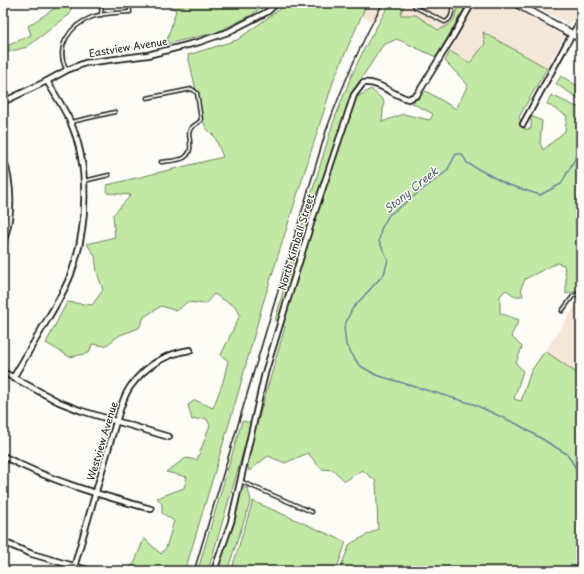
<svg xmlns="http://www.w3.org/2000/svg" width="584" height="574" viewBox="0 0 584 574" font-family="'Playpen Sans',sans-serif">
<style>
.built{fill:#f5e7d8}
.green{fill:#c2e9a4;stroke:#6f8260}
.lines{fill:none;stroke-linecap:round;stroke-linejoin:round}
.stream{stroke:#68829e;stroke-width:1.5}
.lane-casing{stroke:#1c1c1c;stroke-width:5}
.street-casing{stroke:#1c1c1c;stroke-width:8}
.secondary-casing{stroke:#1c1c1c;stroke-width:9}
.lane{stroke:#fdfcf7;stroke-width:2}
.street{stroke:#fdfcf7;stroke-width:4.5}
.secondary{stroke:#fdfcf7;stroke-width:6}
.rail{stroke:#1c1c1c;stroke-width:1.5}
.labels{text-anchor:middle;stroke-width:3;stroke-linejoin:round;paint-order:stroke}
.street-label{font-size:10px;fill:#1c1c1c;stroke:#fdfcf7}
.water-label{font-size:11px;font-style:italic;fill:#485868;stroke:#fdfcf7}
</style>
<rect width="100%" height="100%" fill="#fdfcf7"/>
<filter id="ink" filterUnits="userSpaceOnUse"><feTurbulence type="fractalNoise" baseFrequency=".025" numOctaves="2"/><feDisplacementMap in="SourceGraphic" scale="8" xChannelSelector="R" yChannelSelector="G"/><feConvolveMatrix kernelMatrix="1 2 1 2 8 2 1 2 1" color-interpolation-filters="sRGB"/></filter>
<g filter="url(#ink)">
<g class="built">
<polygon points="367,3 387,3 375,23 362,16"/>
<polygon points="405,3 458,3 457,14 448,27 438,30 416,15 399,15"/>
<polygon points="477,3 503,3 563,35 564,37 547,68 483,33 485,44 470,63 450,51"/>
<polygon points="537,3 581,3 581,10 575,20 568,24 535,6"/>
<polygon points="581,298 581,376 545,351"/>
</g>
<g class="green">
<polygon points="61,3 72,3 70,14 27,47 8,52 9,45 31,35 28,26 61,4"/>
<polygon points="165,3 268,3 250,16 215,33 166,44 176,10"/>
<polygon points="288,3 367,3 334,79 263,303 237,397 185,571 127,571 135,562 144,538 161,554 166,548 174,521 162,513 162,504 157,498 184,488 187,477 166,472 186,458 197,460 210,425 206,418 192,420 188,405 195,400 213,408 223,382 228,361 221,355 240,315 236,307 214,294 205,304 187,302 177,311 161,306 144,317 139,328 120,335 105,346 92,344 89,353 70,357 46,343 67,302 92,305 103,290 97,272 95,256 87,244 115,237 113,215 131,195 107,193 107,185 223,157 215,137 207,129 203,121 188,55 237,40"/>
<path d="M 390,3 L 405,3 L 400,15 L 416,15 L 438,30 C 453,25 456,18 458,3 L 467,4 L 436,57 L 397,39 L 383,45 L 350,96 L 359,96 L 371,89 L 384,101 L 382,122 L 403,114 L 430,120 L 433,114 L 412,103 L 426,91 L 456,109 L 468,85 L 445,61 L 450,51 L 470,63 L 485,44 L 483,32 L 547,68 L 519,117 L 524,129 L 531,129 L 531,116 L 542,121 L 540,143 L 543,150 L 565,131 L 567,116 L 547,104 L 551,95 L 577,107 L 581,104 L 581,290 L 566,294 L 566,277 L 564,265 L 557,263 L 525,279 L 521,288 L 523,296 L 515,296 L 506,290 L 500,296 L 500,313 L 519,320 L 511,336 L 522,347 L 516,363 L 523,371 L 514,399 L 521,401 L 531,371 L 545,351 L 581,376 L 581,571 L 339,571 L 350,544 L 378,529 L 376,481 L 362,470 L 345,481 L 333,470 L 321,469 L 308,453 L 285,463 L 268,456 L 249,471 L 244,449 L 208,571 L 200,571 L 199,566 L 242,421 L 257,424 L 285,327 L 275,321 L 293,255 L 333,123 L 350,79 L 364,49 Z"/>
<polygon points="561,76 581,88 581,100 556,84"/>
<polygon points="247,487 251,500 227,571 217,571 234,523 240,489"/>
<polygon points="253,501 346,542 336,571 231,571"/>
</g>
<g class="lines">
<g class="stream">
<polyline points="581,148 561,184 540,195 506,184 467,163 462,154 456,154 447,171 389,215 381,229 379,241 388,260 384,274 352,309 344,327 346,345 359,365 376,375 473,404 517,424 567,454 581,476"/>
<polyline points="571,571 581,560"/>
</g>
<defs>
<g id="lane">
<path d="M 414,3 L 415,7 L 445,22 C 453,19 452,10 453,3"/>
<polyline points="101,15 102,3"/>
<path d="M 66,69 C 55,47 69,26 92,17 C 103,13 118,13 130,12 L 129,3"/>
<path d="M 147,98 L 192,89 L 197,93 L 201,120 C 198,124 192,125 190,130 C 188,134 190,138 190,142 C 193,162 175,160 161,162"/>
<polyline points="71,122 115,112"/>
<polyline points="84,181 109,175"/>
<polyline points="562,311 573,296 581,293"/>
<polyline points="240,481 312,512"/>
</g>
<g id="street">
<polyline points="3,102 47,81 67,70 85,63 148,55 199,42 228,32 267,12 277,3"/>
<polyline points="523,124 567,43 581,20"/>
<path d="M 3,157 C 12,185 13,215 3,243"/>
<polyline points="3,372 59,402 82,411 169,437"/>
<path d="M 13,378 C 25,358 36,339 47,320 C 56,305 65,290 71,274 C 88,228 90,165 70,121 C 63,107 55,94 47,81"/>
<path d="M 3,456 C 50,481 100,495 151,509"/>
<polyline points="3,542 32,554 91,571"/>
<path d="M 73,571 L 116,422 C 120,410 123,397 130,387 C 145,366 165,354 190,350"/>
<path d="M 214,571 L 231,522 L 265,373 L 312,220 L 354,95 L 363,83 C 379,81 393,95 408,99 L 417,95 L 452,38 L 472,3"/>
</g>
<polyline id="secondary" points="515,3 581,39"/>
</defs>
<use href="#lane" class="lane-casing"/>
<use href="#street" class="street-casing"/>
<use href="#secondary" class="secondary-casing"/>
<use href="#lane" class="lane"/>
<use href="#street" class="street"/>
<use href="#secondary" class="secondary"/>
<path class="rail" d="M 194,571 L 326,131 C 342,87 360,44 383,3"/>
</g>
</g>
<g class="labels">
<g class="street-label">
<text transform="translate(128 47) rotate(-9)" y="4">Eastview Avenue</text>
<text transform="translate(296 242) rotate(-73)" y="4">North Kimball Street</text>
<text transform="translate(102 441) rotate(-73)" y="4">Westview Avenue</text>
</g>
<g class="water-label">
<text transform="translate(411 190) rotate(-39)" y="4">Stony Creek</text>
</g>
</g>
<rect width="584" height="574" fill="none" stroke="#fdfcf7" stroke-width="16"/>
<rect x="8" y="8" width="568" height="558" fill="none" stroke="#1c1c1c" stroke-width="1.5" filter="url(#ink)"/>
</svg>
